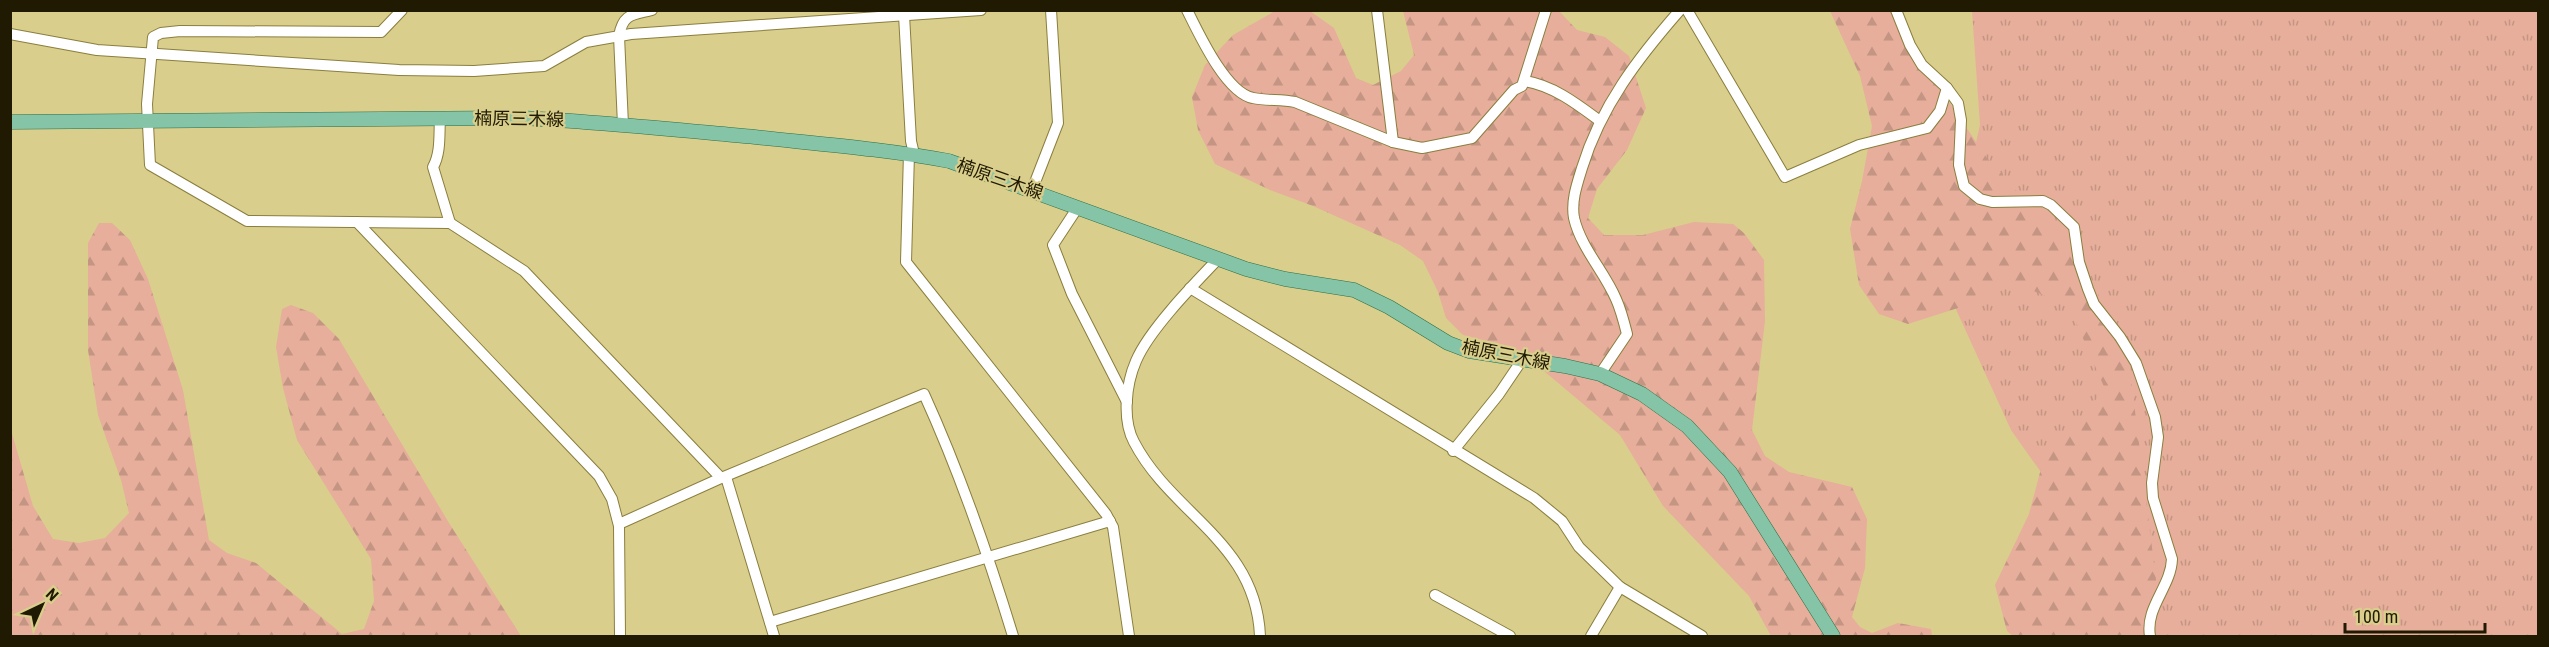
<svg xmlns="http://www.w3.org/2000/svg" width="2549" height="647" viewBox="0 0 2549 647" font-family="'Roboto Condensed','Noto Sans JP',sans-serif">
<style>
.grass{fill:url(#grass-tufts)}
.forest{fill:url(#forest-firs)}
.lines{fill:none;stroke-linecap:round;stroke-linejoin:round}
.minor-casing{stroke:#8a7e3e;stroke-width:12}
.major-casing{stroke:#2d6f47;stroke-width:15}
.minor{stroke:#fff;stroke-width:10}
.major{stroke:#85c4a7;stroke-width:14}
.labels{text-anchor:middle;stroke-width:4.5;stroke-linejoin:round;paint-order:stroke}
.street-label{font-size:18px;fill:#1f1a01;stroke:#dace8c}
</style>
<defs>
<pattern id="grass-tufts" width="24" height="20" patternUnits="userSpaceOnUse" patternTransform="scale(1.5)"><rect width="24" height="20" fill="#e6ae9b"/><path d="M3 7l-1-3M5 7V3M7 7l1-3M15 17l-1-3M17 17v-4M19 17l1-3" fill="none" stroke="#c59584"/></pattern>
<pattern id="forest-firs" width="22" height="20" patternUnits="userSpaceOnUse" patternTransform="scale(1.5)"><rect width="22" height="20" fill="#e6ae9b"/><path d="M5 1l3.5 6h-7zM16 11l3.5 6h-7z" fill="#c59584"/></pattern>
</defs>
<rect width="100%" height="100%" fill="#dace8c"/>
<polygon class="grass" points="1972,11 2538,11 2538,636 2105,636 2109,568 2011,430 1944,283 1980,125"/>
<g class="forest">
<polygon points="1275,11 1310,11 1334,28 1356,78 1373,85 1401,71 1414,55 1403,11 1559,11 1577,30 1605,37 1629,56 1646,108 1627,150 1597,189 1588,218 1604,235 1643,235 1694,222 1733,224 1744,233 1764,260 1765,321 1752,430 1765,456 1789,472 1852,487 1867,519 1865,568 1852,617 1860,627 1872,633 1898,623 1931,629 1932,636 1771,636 1749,596 1663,506 1620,435 1538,366 1499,344 1463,335 1446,318 1438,292 1423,261 1400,245 1313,206 1270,190 1215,164 1198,130 1192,97 1205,65 1233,35"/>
<polygon points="1830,11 1900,11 1899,28 1987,158 2087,269 2129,363 2163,636 2013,636 2007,631 1995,585 2029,514 2043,461 2105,389 2069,306 2001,277 1958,308 1908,324 1879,314 1859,285 1850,229 1862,181 1872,126 1860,76"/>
<polygon points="99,223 112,223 130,240 148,279 183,390 209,540 227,553 256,563 342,634 364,629 374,601 371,559 297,440 283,388 276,347 282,309 291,305 313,313 339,339 449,523 521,636 11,636 11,430 33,506 53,539 79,543 105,538 129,513 121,480 98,415 88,350 88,243"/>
</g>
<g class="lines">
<defs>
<g id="minor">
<polyline points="402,10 381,32 180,31 161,33 153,37 147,104 150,165 247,221 450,223 524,271 721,478"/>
<path d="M 1187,10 C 1199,34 1226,93 1253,98 C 1267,101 1281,99 1295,102 L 1393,142 L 1422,148 L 1472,138 L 1514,90 L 1522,86 L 1546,10"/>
<polyline points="1377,10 1393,142"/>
<polyline points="1687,10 1785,177 1859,145 1927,128 1940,111 1947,88"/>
<path d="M 1896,10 L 1910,45 L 1922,65 L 1947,88 L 1958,103 L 1961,120 L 1959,165 L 1964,186 L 1980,199 L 1992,202 L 2043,201 L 2051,205 L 2074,227 L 2079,262 L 2088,289 L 2094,304 L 2120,337 L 2136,363 L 2155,417 L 2158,437 L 2152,483 L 2153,498 L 2172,559 C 2171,587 2145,607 2150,636"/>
<polyline points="904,15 911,141 914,154"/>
<polyline points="10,34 97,50 399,70 474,71 544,66 586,42 631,34 981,10"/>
<path d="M 1525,81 C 1554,86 1577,104 1600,121"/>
<path d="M 440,118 C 439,134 441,153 433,167 L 450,223"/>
<path d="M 623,125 L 619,36 C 623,13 633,15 652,10"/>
<polyline points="909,153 906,262 1106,514 1113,527 1129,636"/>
<polyline points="1032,190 1058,123 1051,10"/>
<polyline points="1078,207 1053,245 1072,294 1127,402"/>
<polyline points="357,222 599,476 612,499 619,526 620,636"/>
<path d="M 1219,258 C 1194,284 1149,330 1136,361 C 1126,384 1122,420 1134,442 C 1172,515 1256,542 1260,636"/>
<polyline points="1190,288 1534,498 1562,521 1579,547 1620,587 1702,636"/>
<path d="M 1600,374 L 1627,334 C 1624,322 1621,310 1616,299 C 1604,271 1581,248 1574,218 C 1571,201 1577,184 1582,168 C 1601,106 1638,58 1680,10"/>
<polyline points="1453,451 1499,394 1522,360"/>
<polyline points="726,477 774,636"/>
<path d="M 619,524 L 721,478 L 924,394 C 960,473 988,554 1013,636"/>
<polyline points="1435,595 1510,636"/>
<polyline points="770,622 1110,521"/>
<polyline points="1591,636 1620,587"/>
</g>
<path id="major" d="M 10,122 L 523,118 C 601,122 678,130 755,137 C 820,144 885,149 949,161 L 1246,269 L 1285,279 L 1354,290 L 1389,307 L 1448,343 L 1469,351 L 1565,366 L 1600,374 L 1642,394 L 1687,426 L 1730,472 L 1833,636"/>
</defs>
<use href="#minor" class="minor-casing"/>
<use href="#major" class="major-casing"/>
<use href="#minor" class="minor"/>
<use href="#major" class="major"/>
</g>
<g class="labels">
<g class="street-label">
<text transform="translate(519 119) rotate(1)" y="6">楠原三木線</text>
<text transform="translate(1000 179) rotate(19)" y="6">楠原三木線</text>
<text transform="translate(1506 355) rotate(11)" y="6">楠原三木線</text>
</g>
</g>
<rect width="2549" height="647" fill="none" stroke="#1f1a01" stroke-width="24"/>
<g transform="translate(42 605) rotate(44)" stroke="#dace8c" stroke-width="4.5" paint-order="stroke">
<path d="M0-4.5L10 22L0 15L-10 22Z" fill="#1f1a01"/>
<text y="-9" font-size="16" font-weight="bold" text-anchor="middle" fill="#1f1a01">N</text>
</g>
<path d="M2345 623v9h140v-9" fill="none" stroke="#1f1a01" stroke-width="3"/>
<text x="2354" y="623" font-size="18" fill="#1f1a01" stroke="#dace8c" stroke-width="4.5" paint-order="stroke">100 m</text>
</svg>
